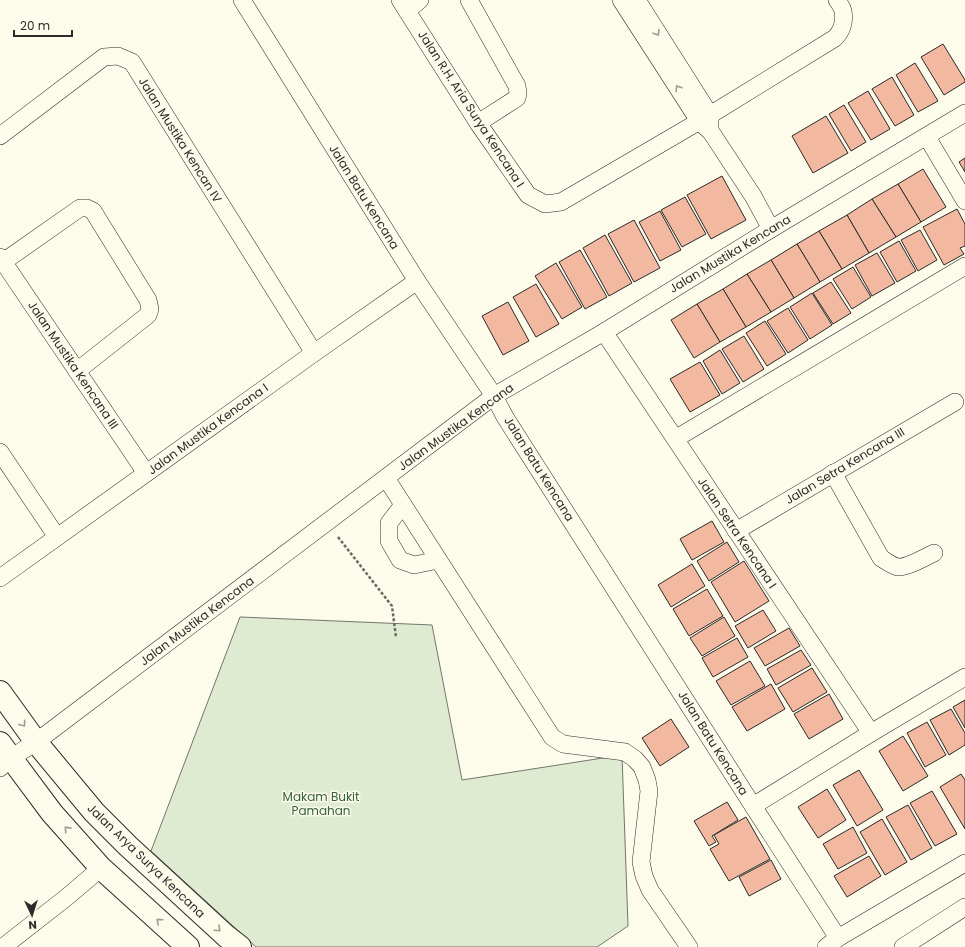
<svg xmlns="http://www.w3.org/2000/svg" width="965" height="947" viewBox="0 0 965 947" font-family="Poppins,sans-serif">
<style>
.green{fill:#deebd1;stroke:#74746e}
.building{fill:#f2b8a0;stroke:#2b2b2b}
.lines{fill:none;stroke-linecap:round;stroke-linejoin:round}
.minor-casing{stroke:#2b2b2b;stroke-width:18}
.tertiary-casing{stroke:#2b2b2b;stroke-width:24}
.path{stroke:#6a6964;stroke-width:2.5;stroke-dasharray:3 2;stroke-linecap:butt}
.minor{stroke:#fdfbea;stroke-width:17}
.tertiary{stroke:#fdfbea;stroke-width:22}
.oneway{stroke:#9e9d94}
.labels{text-anchor:middle;stroke-width:3;stroke-linejoin:round;paint-order:stroke}
.street-label{font-size:12px;fill:#2b2b2b;stroke:#fdfbea}
.park-label{font-size:12px;fill:#34623c;stroke:#fdfbea}
</style>
<rect width="100%" height="100%" fill="#fdfbea"/>
<polygon class="green" points="240,617 432,625 462,780 622,755 628,926 597,947 256,947 151,851"/>
<g class="building">
<polygon points="943,44 965,80 965,82 944,95 921,57"/>
<polygon points="915,63 938,101 918,112 896,75"/>
<polygon points="892,77 914,115 895,126 872,89"/>
<polygon points="868,91 890,129 871,140 848,103"/>
<polygon points="844,105 866,142 851,151 829,114"/>
<polygon points="826,116 848,153 813,173 792,136"/>
<polygon points="965,158 965,172 959,162"/>
<polygon points="923,169 946,207 921,222 898,184"/>
<polygon points="722,176 746,220 711,239 687,195"/>
<polygon points="898,184 921,222 896,237 872,199"/>
<polygon points="685,197 706,234 682,247 661,210"/>
<polygon points="872,199 896,237 869,253 847,215"/>
<polygon points="957,209 965,224 965,246 960,248 964,254 944,265 923,227"/>
<polygon points="660,211 681,250 660,261 639,222"/>
<polygon points="847,215 869,253 842,269 819,231"/>
<polygon points="634,220 660,268 634,282 608,234"/>
<polygon points="920,230 937,260 918,271 901,240"/>
<polygon points="819,231 842,269 820,282 797,244"/>
<polygon points="605,235 632,283 609,296 583,248"/>
<polygon points="899,241 916,271 897,282 880,252"/>
<polygon points="797,244 820,282 794,298 771,260"/>
<polygon points="580,250 607,297 585,309 559,262"/>
<polygon points="877,253 895,283 872,296 855,265"/>
<polygon points="771,260 794,298 771,312 747,274"/>
<polygon points="556,263 582,307 562,319 535,276"/>
<polygon points="853,267 871,297 852,309 833,279"/>
<polygon points="747,274 771,312 746,327 723,289"/>
<polygon points="831,282 851,313 833,324 813,293"/>
<polygon points="536,284 559,324 536,337 513,297"/>
<polygon points="723,289 746,327 720,342 697,304"/>
<polygon points="812,293 832,325 810,339 790,307"/>
<polygon points="508,302 529,341 503,355 482,316"/>
<polygon points="697,304 720,342 694,358 671,320"/>
<polygon points="788,308 808,340 788,353 767,321"/>
<polygon points="765,321 786,354 767,366 746,333"/>
<polygon points="744,336 764,369 743,382 722,349"/>
<polygon points="720,350 740,383 722,394 703,361"/>
<polygon points="700,362 720,395 690,412 670,379"/>
<polygon points="712,521 724,542 692,560 680,539"/>
<polygon points="727,542 739,562 709,581 697,561"/>
<polygon points="744,561 769,601 735,622 711,582"/>
<polygon points="692,564 705,586 671,607 658,585"/>
<polygon points="707,589 723,616 689,636 673,609"/>
<polygon points="763,610 776,631 748,648 735,626"/>
<polygon points="724,617 735,636 702,656 690,638"/>
<polygon points="789,628 800,646 765,666 754,648"/>
<polygon points="737,638 748,657 713,677 702,658"/>
<polygon points="801,650 811,665 776,685 767,669"/>
<polygon points="750,661 765,686 731,705 716,681"/>
<polygon points="812,668 827,692 793,712 778,688"/>
<polygon points="771,684 785,709 747,731 732,707"/>
<polygon points="829,694 843,719 809,739 794,714"/>
<polygon points="965,700 965,728 953,707"/>
<polygon points="951,709 965,733 965,745 949,755 930,720"/>
<polygon points="671,719 689,747 660,766 642,738"/>
<polygon points="927,722 946,755 925,767 907,733"/>
<polygon points="903,736 928,776 903,791 879,751"/>
<polygon points="859,770 883,810 857,826 833,785"/>
<polygon points="961,774 965,780 965,829 940,787"/>
<polygon points="827,789 846,820 818,838 798,807"/>
<polygon points="932,791 957,834 935,846 910,803"/>
<polygon points="727,802 738,820 712,836 716,842 709,846 694,821"/>
<polygon points="908,805 932,848 911,860 886,817"/>
<polygon points="746,817 770,859 729,881 710,849 719,844 714,835"/>
<polygon points="882,819 907,862 885,875 860,832"/>
<polygon points="853,827 867,853 838,869 823,844"/>
<polygon points="869,856 881,876 847,897 834,876"/>
<polygon points="771,860 781,879 749,896 739,877"/>
</g>
<g class="lines">
<defs>
<g id="minor">
<polyline points="242,0 417,281 494,396 505,417 753,806 838,938"/>
<path d="M 400,0 L 478,123 L 528,195 L 545,204 L 561,202 L 710,115 L 835,38 C 842,31 845,22 843,11 C 842,7 839,3 837,0"/>
<polyline points="469,0 517,86 518,93 517,98 478,123"/>
<polyline points="621,0 699,121 711,132 753,196 771,229"/>
<polyline points="637,0 710,115 710,126"/>
<polyline points="407,11 420,0"/>
<polyline points="0,136 104,57 118,56 132,62 314,353"/>
<polyline points="927,137 965,201"/>
<polyline points="0,257 146,473"/>
<polyline points="3,262 80,208 87,208 93,211 148,300 150,309 148,315 77,371"/>
<polyline points="604,332 871,733"/>
<polyline points="675,439 965,266"/>
<polyline points="0,452 57,537"/>
<path d="M 833,473 L 881,558 C 886,561 892,566 898,567 C 906,568 926,557 934,553"/>
<polyline points="386,478 552,737 563,744 625,752 635,759 642,767 647,780 649,791 641,862 644,876 650,890 689,947"/>
<polyline points="403,505 389,523 389,541 400,560 414,565 438,560"/>
<polyline points="736,531 955,402"/>
<polyline points="0,578 314,353 417,281"/>
<polyline points="0,768 11,758 36,742 494,396 604,332 771,229 965,113"/>
<polyline points="753,806 871,733 965,677"/>
<polyline points="3,947 67,897 101,868"/>
<polyline points="826,947 838,938 965,863"/>
<polyline points="903,947 965,907"/>
</g>
<g id="tertiary">
<polyline points="0,692 36,742 94,812 128,846 226,936 240,947"/>
<polyline points="0,743 11,758 52,813 101,868 188,947"/>
</g>
</defs>
<use href="#minor" class="minor-casing"/>
<use href="#tertiary" class="tertiary-casing"/>
<polyline class="path" points="338,537 392,606 396,637"/>
<use href="#minor" class="minor"/>
<use href="#tertiary" class="tertiary"/>
</g>
<defs><path id="oneway-chevron" d="M-2-3.5L2.5 0L-2 3.5" fill="none" stroke-width="1.6" stroke-linecap="round" stroke-linejoin="round"/></defs>
<g class="oneway">
<use href="#oneway-chevron" transform="translate(657 33) rotate(58)"/>
<use href="#oneway-chevron" transform="translate(678 88) rotate(-122)"/>
<use href="#oneway-chevron" transform="translate(23 724) rotate(54)"/>
<use href="#oneway-chevron" transform="translate(67 829) rotate(-132)"/>
<use href="#oneway-chevron" transform="translate(159 921) rotate(-138)"/>
<use href="#oneway-chevron" transform="translate(218 929) rotate(43)"/>
</g>
<g class="labels">
<g class="street-label">
<text transform="translate(471 109) rotate(57)" y="4">Jalan R.H. Aria Surya Kencana I</text>
<text transform="translate(180 140) rotate(58)" y="4">Jalan Mustika Kencan IV</text>
<text transform="translate(364 197) rotate(58)" y="4">Jalan Batu Kencana</text>
<text transform="translate(730 254) rotate(-31)" y="4">Jalan Mustika Kencana</text>
<text transform="translate(73 365) rotate(56)" y="4">Jalan Mustika Kencana III</text>
<text transform="translate(456 427) rotate(-36)" y="4">Jalan Mustika Kencana</text>
<text transform="translate(208 429) rotate(-36)" y="4">Jalan Mustika Kencana I</text>
<text transform="translate(845 466) rotate(-31)" y="4">Jalan Setra Kencana III</text>
<text transform="translate(539 469) rotate(58)" y="4">Jalan Batu Kencana</text>
<text transform="translate(737 533) rotate(56)" y="4">Jalan Setra Kencana I</text>
<text transform="translate(197 621) rotate(-37)" y="4">Jalan Mustika Kencana</text>
<text transform="translate(713 743) rotate(58)" y="4">Jalan Batu Kencana</text>
<text transform="translate(146 861) rotate(44)" y="4">Jalan Arya Surya Kencana</text>
</g>
<g class="park-label">
<text x="321" y="801">Makam Bukit<tspan x="321" dy="14">Pamahan</tspan></text>
</g>
</g>
<g transform="translate(32 915) rotate(176)" stroke="#fdfbea" stroke-width="3" paint-order="stroke">
<path d="M0-3L7 15L0 10L-7 15Z" fill="#2b2b2b"/>
<text y="-6" font-size="11" font-weight="bold" text-anchor="middle" fill="#2b2b2b">N</text>
</g>
<path d="M14 30v6h58v-6" fill="none" stroke="#2b2b2b" stroke-width="2"/>
<text x="20" y="30" font-size="12" fill="#2b2b2b" stroke="#fdfbea" stroke-width="3" paint-order="stroke">20 m</text>
</svg>
